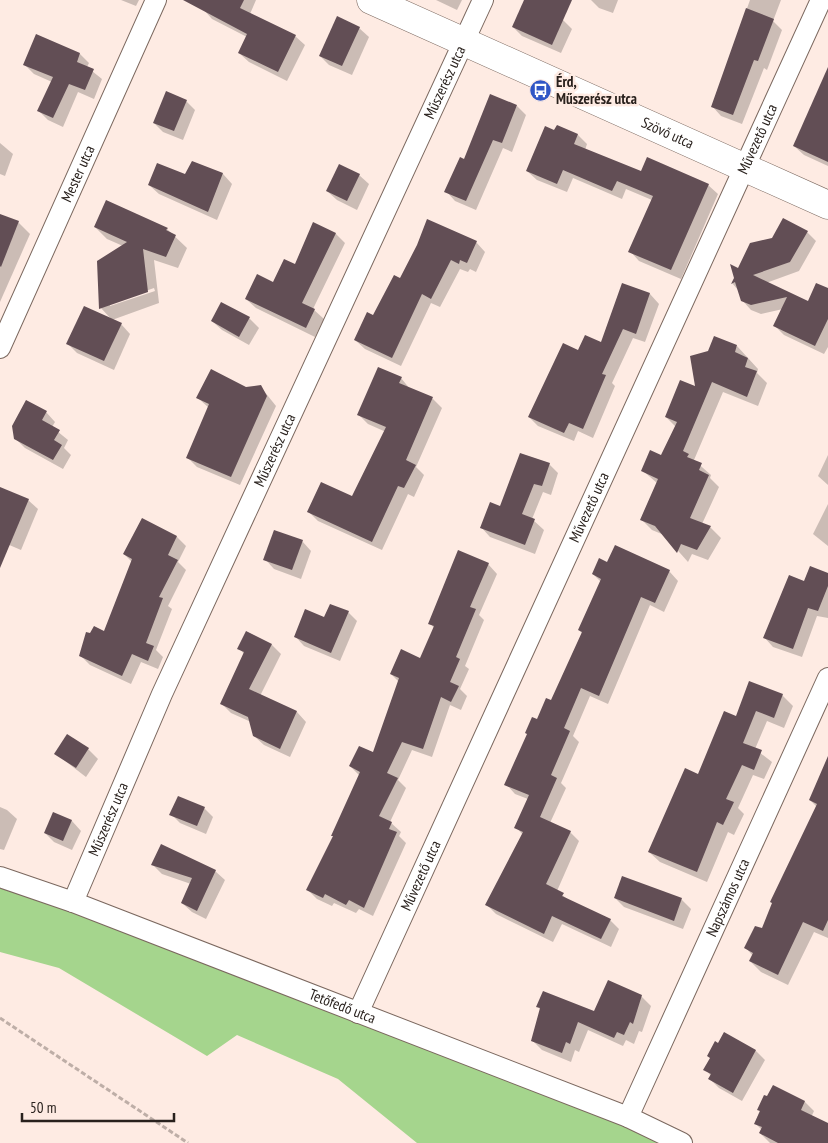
<svg xmlns="http://www.w3.org/2000/svg" width="828" height="1143" viewBox="0 0 828 1143" font-family="'PT Sans Narrow',sans-serif">
<style>
.green{fill:#a5d58d}
.shadow{fill:#0003;fill-rule:evenodd}
.building{fill:#624e55}
.lines{fill:none;stroke-linecap:round;stroke-linejoin:round}
.street-casing{stroke:#7b685f;stroke-width:22}
.secondary-casing{stroke:#7b685f;stroke-width:29}
.path{stroke:#beaea7;stroke-width:3;stroke-dasharray:5 2.5;stroke-linecap:butt}
.street{stroke:#fff;stroke-width:20}
.secondary{stroke:#fff;stroke-width:28}
.labels{text-anchor:middle;stroke-width:5;stroke-linejoin:round;paint-order:stroke}
.street-label{font-size:15px;fill:#29211d;stroke:#feebe3}
.poi-label{font-size:15px;font-weight:bold;fill:#29211d;stroke:#feebe3;text-anchor:start}
</style>
<rect width="100%" height="100%" fill="#feebe3"/>
<polygon class="green" points="0,877 682,1143 417,1143 338,1079 237,1035 207,1056 59,968 0,952"/>
<g class="shadow">
<polygon points="121,0 139,0 136,6"/>
<polygon points="208,0 256,0 250,14 295,36 305,45 287,81 249,62 239,53 247,37 212,19 203,9"/>
<polygon points="436,0 462,0 457,10"/>
<polygon points="525,0 561,0 563,20 572,29 561,53 522,36 513,27"/>
<polygon points="591,0 618,0 613,13 599,8"/>
<polygon points="750,0 781,0 773,21 782,30 767,70 764,68 742,124 721,116 712,106"/>
<polygon points="359,28 369,37 352,75 329,65 320,56"/>
<polygon points="36,36 80,54 89,63 87,67 102,79 94,99 78,92 63,127 48,120 39,111 52,82 34,74 25,65"/>
<polygon points="828,94 828,166 804,155 794,146"/>
<polygon points="186,101 195,110 183,140 163,132 154,123"/>
<polygon points="517,106 526,115 512,152 503,148 476,210 455,201 446,191 465,161"/>
<polygon points="557,126 578,135 587,144 585,150 641,173 708,185 718,194 681,279 639,261 630,251 652,200 626,189 622,199 573,178 567,192 537,180 527,171"/>
<polygon points="0,143 13,154 5,176 0,174"/>
<polygon points="193,162 223,174 232,184 217,220 159,194 149,185 185,175"/>
<polygon points="359,175 369,184 357,210 337,200 327,191"/>
<polygon points="0,216 18,222 30,234 0,302"/>
<polygon points="313,224 336,234 345,243 313,309 324,319 315,337 256,308 246,299 273,284 295,266"/>
<path d="M 95,227 L 167,229 L 187,248 L 178,268 L 154,260 L 159,303 L 112,320 L 101,308 L 123,246 L 107,239 ZM 154,288 L 155,291 L 110,306 L 110,304 Z"/>
<polygon points="807,232 816,241 799,271 766,283 808,303 828,289 828,347 824,354 784,335 775,326 783,309 761,314 751,310 742,300 738,290 732,283 739,270"/>
<polygon points="476,242 485,252 476,272 470,269 468,272 460,269 440,307 431,303 401,366 365,349 355,340 401,279"/>
<polygon points="623,285 650,294 659,304 645,342 633,338 612,383 615,386 593,438 578,431 574,441 538,426 529,417 578,352 602,344"/>
<polygon points="222,303 249,318 259,328 249,345 222,330 212,321"/>
<polygon points="121,324 130,334 114,370 77,353 68,344"/>
<polygon points="737,346 758,369 757,373 767,383 758,406 723,392 694,460 711,475 710,478 719,487 702,524 710,527 721,538 708,560 692,554 688,562 664,535 652,530 641,519 657,483 642,470 662,457 676,427 666,417 697,388"/>
<polygon points="401,378 410,389 433,399 442,408 416,467 424,475 414,497 408,494 382,550 318,521 309,512 353,498 386,432 368,424 359,415"/>
<polygon points="260,386 276,406 240,485 197,467 188,458 209,408 198,398"/>
<polygon points="46,412 55,422 52,427 68,440 64,448 71,455 63,469 25,448 15,438"/>
<polygon points="828,455 828,485 818,476"/>
<polygon points="549,464 558,473 551,495 543,492 532,519 544,530 535,554 490,537 481,527"/>
<polygon points="0,488 28,500 38,509 21,550 0,541"/>
<polygon points="828,504 828,546 813,534"/>
<polygon points="142,519 177,537 186,546 178,562 186,570 168,606 172,609 156,650 163,657 158,669 141,662 131,684 90,665 80,655 90,634 105,632 132,562 124,554"/>
<polygon points="302,541 311,551 301,579 274,569 265,559"/>
<polygon points="608,563 669,571 678,581 664,612 650,605 608,704 590,696 573,736 579,742 561,783 566,788 550,823 570,832 579,841 557,891 570,901 610,920 619,929 611,947 562,924 553,942 496,914 487,905 523,835 516,827 528,799 515,794 506,784 538,721 551,702 582,633 579,630 601,582 593,574"/>
<polygon points="488,564 497,574 479,615 484,620 465,666 469,669 460,689 467,696 461,710 450,705 432,757 412,750 398,780 406,788 390,822 401,832 399,836 406,843 373,916 359,909 356,913 334,903 332,906 317,899 308,890 334,837 360,776 350,766 374,754 399,682 391,674 421,659 434,628 430,623"/>
<polygon points="828,575 828,618 817,616 802,657 773,647 764,637 805,583"/>
<polygon points="348,612 357,621 340,661 304,646 295,636 325,619"/>
<polygon points="247,632 272,645 281,654 260,696 297,712 306,722 290,757 264,745 254,736 251,722 231,713 222,704 244,654 239,648"/>
<polygon points="782,695 793,706 784,728 767,721 755,749 772,762 764,779 753,775 738,808 744,814 734,835 728,832 707,882 660,862 649,852 737,717"/>
<polygon points="67,736 88,749 98,759 86,777 56,754"/>
<polygon points="828,771 828,938 814,932 788,985 761,972 750,961 753,956 746,948 763,930 817,807 810,800"/>
<polygon points="0,807 7,810 17,819 4,850 0,849"/>
<polygon points="204,808 213,817 206,834 180,823 171,814"/>
<polygon points="54,813 72,821 81,831 72,850 54,842 45,833"/>
<polygon points="153,865 215,871 225,880 206,919 192,912 182,903 191,884 162,874"/>
<polygon points="615,898 681,899 691,909 683,929 624,907"/>
<polygon points="641,996 651,1006 642,1032 639,1031 634,1044 626,1040 623,1046 588,1030 579,1052 575,1050 571,1062 542,1050 533,1041 541,1010 538,1007 594,1013"/>
<polygon points="725,1034 756,1051 765,1060 742,1101 719,1088 710,1079 711,1076 705,1069"/>
<polygon points="773,1087 805,1102 814,1111 799,1143 770,1143 760,1133 762,1130 755,1123 765,1097 768,1098"/>
</g>
<g class="building">
<polygon points="183,0 244,0 240,8 296,35 278,72 238,53 247,34"/>
<polygon points="524,0 572,0 552,45 512,27"/>
<polygon points="746,8 774,19 758,61 754,60 733,115 711,107"/>
<polygon points="337,16 360,27 342,66 319,56"/>
<polygon points="36,34 80,53 77,62 94,69 85,90 69,84 53,118 37,111 53,77 23,65"/>
<polygon points="828,67 828,162 793,146"/>
<polygon points="166,91 187,100 174,131 153,123"/>
<polygon points="490,94 517,105 502,143 493,140 466,201 444,192 460,157 464,159"/>
<polygon points="557,125 578,134 574,144 641,171 647,157 709,184 671,270 628,252 653,196 617,181 612,191 563,170 557,184 526,171 545,126 554,130"/>
<polygon points="192,161 223,173 208,212 148,185 157,163 185,174"/>
<polygon points="339,164 360,174 347,201 326,191"/>
<polygon points="106,200 168,228 166,230 176,235 166,257 143,249 148,292 99,309 97,261 127,242 94,227"/>
<polygon points="0,214 19,221 1,267 0,266"/>
<polygon points="783,218 808,231 790,262 753,275 808,301 816,283 828,288 828,319 815,346 773,326 787,297 751,305 741,301 735,282 731,284 734,278 730,264 738,268 750,243 772,238"/>
<polygon points="427,219 477,241 467,263 460,260 459,264 451,260 431,299 422,294 392,358 354,340 367,312 373,315 394,275 400,278 417,245"/>
<polygon points="313,222 336,233 302,303 315,309 306,328 245,299 257,274 273,282 284,259 295,264"/>
<polygon points="622,283 650,293 636,334 623,329 602,374 606,375 583,429 569,423 564,433 528,417 563,343 578,350 585,335 601,342"/>
<polygon points="221,302 250,317 239,337 211,321"/>
<polygon points="84,306 122,323 104,361 66,344"/>
<polygon points="714,336 737,345 735,352 748,358 745,367 757,371 747,397 712,382 683,451 689,454 687,457 702,463 699,470 709,475 690,518 711,526 697,550 681,544 677,553 655,526 640,520 658,479 641,471 650,450 661,455 677,422 665,417 680,380 695,386 690,356 708,351"/>
<polygon points="378,367 402,377 399,383 433,397 406,460 416,465 404,488 398,486 372,542 307,512 321,482 352,496 386,427 357,415"/>
<polygon points="211,369 246,387 261,385 267,396 231,477 186,458 209,404 196,398"/>
<polygon points="26,400 47,411 42,420 60,430 54,440 62,445 53,460 14,439 12,426"/>
<polygon points="520,453 550,463 542,486 534,484 522,514 535,519 525,545 480,528 490,502 500,506"/>
<polygon points="0,487 29,499 0,568"/>
<polygon points="142,518 177,536 168,555 178,560 159,597 163,598 146,643 154,646 148,661 132,654 122,676 79,656 86,632 90,633 94,626 104,631 132,559 123,554"/>
<polygon points="274,530 303,540 292,570 263,560"/>
<polygon points="615,545 670,570 655,603 641,597 599,696 581,688 564,728 570,731 551,775 557,778 540,817 571,831 546,884 564,893 562,896 611,919 601,939 552,916 544,934 485,905 523,832 514,828 529,795 504,785 527,734 525,733 532,717 537,719 546,698 551,700 582,632 578,630 601,579 592,574 599,558 607,562"/>
<polygon points="458,550 489,563 470,607 476,609 456,657 460,659 450,682 459,686 451,702 441,697 423,749 402,742 387,773 398,778 379,816 392,822 389,829 397,832 364,908 349,900 346,905 325,894 323,898 306,890 333,836 331,836 360,772 349,766 359,746 373,752 399,678 390,674 401,649 420,658 434,626 428,624"/>
<polygon points="810,566 828,573 828,586 818,611 808,608 793,649 763,638 789,575 804,581"/>
<polygon points="330,604 349,611 331,653 294,637 305,609 324,617"/>
<polygon points="246,631 272,644 249,689 297,711 280,749 253,736 248,717 220,704 244,652 237,649"/>
<polygon points="749,681 783,694 774,718 756,711 743,743 762,750 754,770 742,765 726,799 734,802 723,825 717,822 697,872 648,852 685,768 698,774 724,711 736,716"/>
<polygon points="67,734 89,748 76,768 54,754"/>
<polygon points="828,756 828,920 823,931 803,922 778,975 749,961 753,953 744,948 755,926 762,928 772,903 770,902 817,804 809,800"/>
<polygon points="178,796 205,807 197,826 169,815"/>
<polygon points="53,812 72,820 63,841 44,833"/>
<polygon points="161,844 216,870 197,911 181,903 192,878 151,865"/>
<polygon points="622,876 682,898 674,921 614,898"/>
<polygon points="608,980 642,995 633,1024 630,1022 624,1035 617,1032 614,1038 578,1022 570,1044 566,1042 562,1053 531,1041 540,1008 536,1007 543,991 594,1011"/>
<polygon points="724,1032 756,1050 733,1093 708,1079 711,1074 703,1070 710,1058 707,1056 715,1041 718,1043"/>
<polygon points="773,1085 805,1101 801,1110 828,1123 828,1143 778,1143 759,1133 762,1127 754,1124 760,1111 757,1110 764,1095 767,1096"/>
</g>
<g class="lines">
<defs>
<g id="street">
<path id="s1" d="M 0,348 L 156,0"/>
<path id="s2" d="M 0,877 L 73,902 L 628,1117 L 682,1143"/>
<path id="s3" d="M 73,902 L 162,694 L 483,0"/>
<path id="s4" d="M 358,1013 L 821,0"/>
<path id="s5" d="M 628,1117 L 828,678"/>
</g>
<g id="secondary">
<path id="s6" d="M 371,0 L 828,205"/>
</g>
</defs>
<use href="#street" class="street-casing"/>
<use href="#secondary" class="secondary-casing"/>
<polyline class="path" points="0,1018 188,1143"/>
<use href="#street" class="street"/>
<use href="#secondary" class="secondary"/>
</g>
<defs>
<symbol id="bus-disc" viewBox="-11 -11 22 22"><circle r="9.5" fill="#3056c6" stroke="#feebe3"/><path d="M-5-6H5V4H4V6H2V4H-2V6H-4V4H-5ZM-3.5-4V0h7V-4ZM-3.5 1.2v1.5H-2V1.2ZM2 1.2v1.5H3.5V1.2Z" fill="#fff"/></symbol>
</defs>
<g fill-rule="evenodd">
<use href="#bus-disc" x="528" y="78" width="25" height="25"/>
</g>
<g class="labels">
<g class="street-label">
<text dy="5" stroke="none"><textPath href="#s3" startOffset="900">Műszerész utca</textPath></text>
<text dy="5" stroke="none"><textPath href="#s6" startOffset="325">Szövő utca</textPath></text>
<text dy="5" stroke="none"><textPath href="#s4" startOffset="961">Művezető utca</textPath></text>
<text dy="5" stroke="none"><textPath href="#s1" startOffset="191">Mester utca</textPath></text>
<text dy="5" stroke="none"><textPath href="#s3" startOffset="495">Műszerész utca</textPath></text>
<text dy="5" stroke="none"><textPath href="#s4" startOffset="556">Művezető utca</textPath></text>
<text dy="5" stroke="none"><textPath href="#s3" startOffset="90">Műszerész utca</textPath></text>
<text dy="5" stroke="none"><textPath href="#s4" startOffset="151">Művezető utca</textPath></text>
<text dy="5" stroke="none"><textPath href="#s5" startOffset="241">Napszámos utca</textPath></text>
<text dy="5" stroke="none"><textPath href="#s2" startOffset="366">Tetőfedő utca</textPath></text>
</g>
<g class="poi-label">
<text x="556" y="87">Érd,<tspan x="556" dy="17">Műszerész utca</tspan></text>
</g>
</g>
<path d="M22 1113v8h152v-8" fill="none" stroke="#29211d" stroke-width="2.5"/>
<text x="30" y="1113" font-size="15" fill="#29211d" stroke="#feebe3" stroke-width="4" paint-order="stroke">50 m</text>
</svg>
